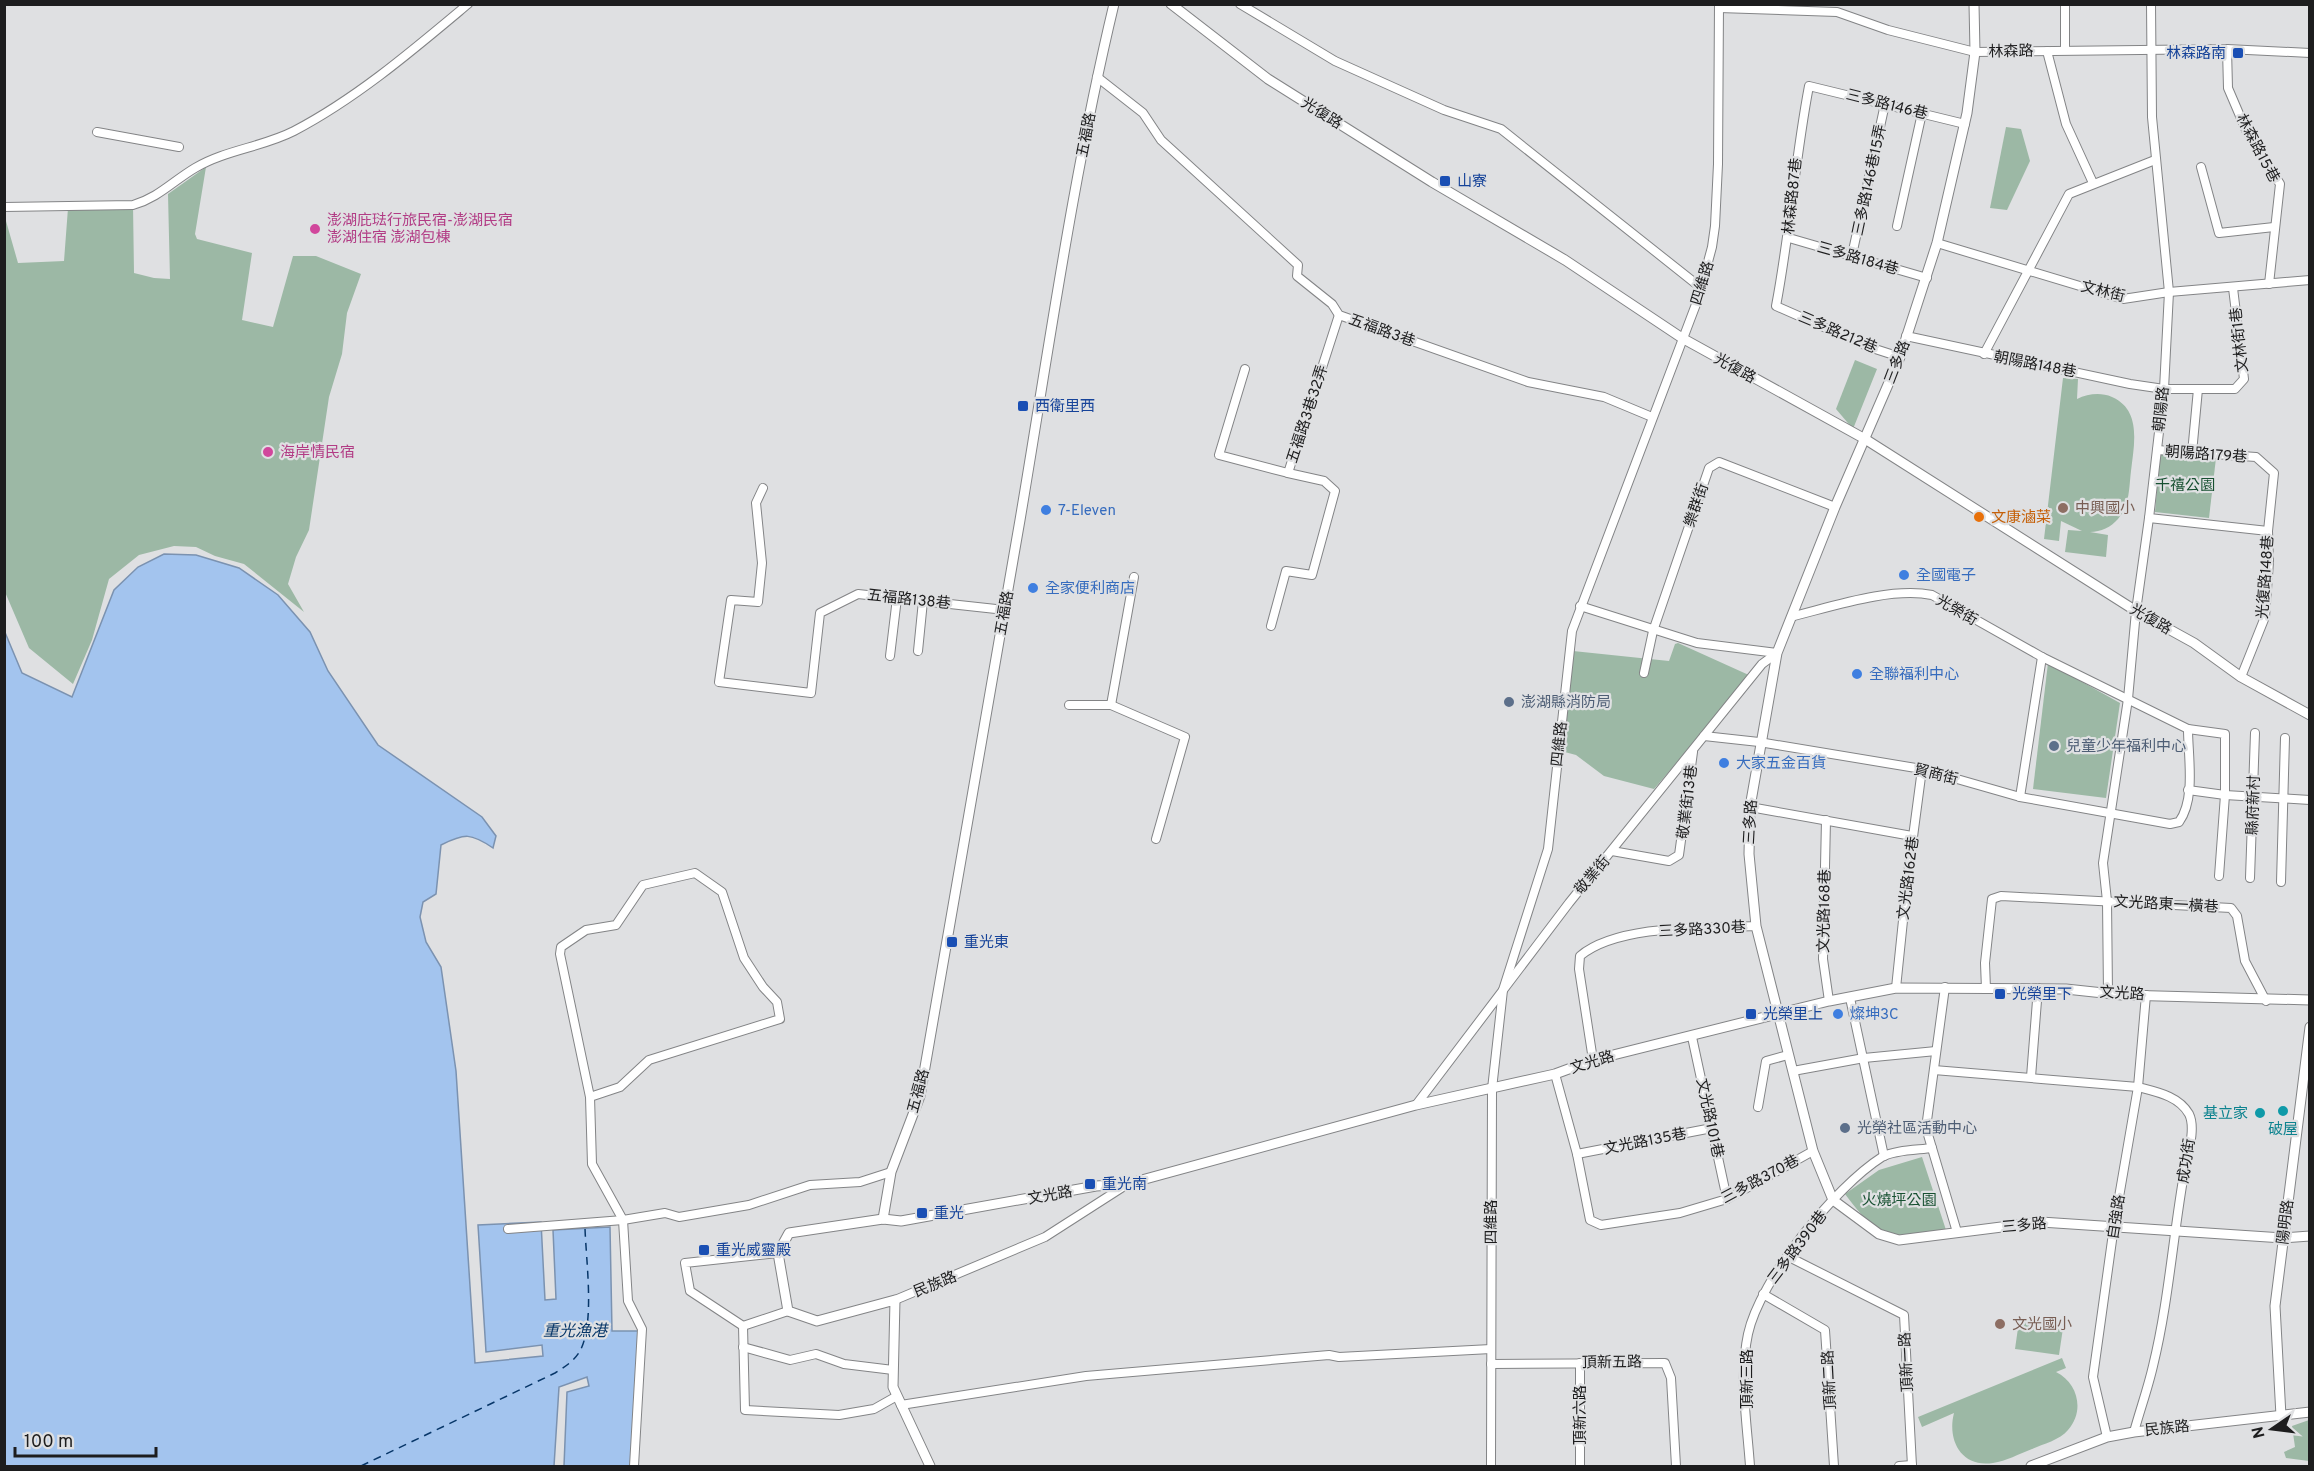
<svg xmlns="http://www.w3.org/2000/svg" width="2314" height="1471" viewBox="0 0 2314 1471" font-family="Overpass,'Noto Sans TC',sans-serif">
<style>
.green{fill:#9cb8a5}
.water{fill:#a3c4ee;stroke:#7b92b0;stroke-width:1.5}
.lines{fill:none;stroke-linecap:round;stroke-linejoin:round}
.ferry{stroke:#073668;stroke-width:1.5;stroke-dasharray:8 6;stroke-linecap:butt}
.minor-casing{stroke:#838486;stroke-width:10}
.tertiary-casing{stroke:#838486;stroke-width:11}
.minor{stroke:#fff;stroke-width:8}
.tertiary{stroke:#fff;stroke-width:9}
.transit-dot{fill:#1a4fb4;stroke:#dfe0e2;stroke-width:2}
.hotel-dot{fill:#d1479c;stroke:#dfe0e2;stroke-width:2}
.education-dot{fill:#8d6e63;stroke:#dfe0e2;stroke-width:2}
.shop-dot{fill:#3f7fe0;stroke:#dfe0e2;stroke-width:2}
.food-dot{fill:#e8710a;stroke:#dfe0e2;stroke-width:2}
.service-dot{fill:#5c6f8a;stroke:#dfe0e2;stroke-width:2}
.culture-dot{fill:#0f9aa8;stroke:#dfe0e2;stroke-width:2}
.labels{text-anchor:middle;stroke-width:4.5;stroke-linejoin:round;paint-order:stroke}
.street-label{font-size:15px;fill:#1d1d1e;stroke:#dfe0e2}
.transit-label{font-size:15px;fill:#164399;stroke:#dfe0e2;text-anchor:start}
.hotel-label{font-size:15px;fill:#b23c85;stroke:#dfe0e2;text-anchor:start}
.park-label{font-size:15px;fill:#175031;stroke:#dfe0e2}
.education-label{font-size:15px;fill:#785e54;stroke:#dfe0e2;text-anchor:start}
.shop-label{font-size:15px;fill:#366cbe;stroke:#dfe0e2;text-anchor:start}
.food-label{font-size:15px;fill:#c56008;stroke:#dfe0e2;text-anchor:start}
.service-label{font-size:15px;fill:#4e5e75;stroke:#dfe0e2;text-anchor:start}
.culture-label{font-size:15px;fill:#0d838f;stroke:#dfe0e2;text-anchor:end}
.water-label{font-size:16px;font-style:italic;fill:#073668;stroke:#dfe0e2}
</style>
<rect width="100%" height="100%" fill="#dfe0e2"/>
<g class="green">
<polygon points="2006,127 2021,129 2030,161 2007,210 1990,208"/>
<polygon points="206,167 195,234 197,239 252,253 242,320 273,327 293,256 316,256 361,274 347,313 342,354 329,397 309,530 296,557 288,584 304,612 244,564 215,556 196,547 174,546 139,555 109,579 92,640 73,684 29,648 5,592 4,214 18,263 64,261 68,208 133,205 134,273 154,278 170,279 168,194"/>
<polygon points="1855,360 1877,369 1853,429 1836,409"/>
<path d="M 2063,378 L 2078,379 L 2077,399 C 2088,394 2100,392 2112,397 C 2142,410 2134,445 2131,471 C 2129,487 2130,505 2118,519 C 2111,527 2101,532 2090,532 L 2108,535 L 2106,557 L 2065,552 L 2068,530 L 2082,531 L 2061,521 L 2059,541 L 2044,539 Z"/>
<polygon points="2160,454 2216,458 2209,518 2155,512"/>
<polygon points="1678,643 1751,676 1654,789 1604,776 1576,755 1561,751 1573,651 1669,661 1675,644"/>
<polygon points="2048,663 2120,703 2106,798 2033,789"/>
<path d="M 1922,1157 L 1946,1230 C 1889,1238 1881,1242 1845,1194 L 1879,1170 Z"/>
<polygon points="2019,1321 2063,1328 2059,1355 2015,1349"/>
<path d="M 2062,1358 L 2066,1368 L 2056,1372 C 2078,1383 2085,1411 2068,1430 C 2060,1440 2043,1444 2032,1449 C 2019,1454 2006,1461 1993,1463 C 1961,1468 1947,1440 1954,1413 L 1922,1427 L 1918,1417 Z"/>
<polygon points="2309,1420 2309,1461 2286,1458 2284,1452 2295,1447 2292,1426"/>
</g>
<path class="water" d="M 164,554 L 196,555 L 239,568 L 278,595 L 310,632 L 328,671 L 378,745 L 482,817 L 496,836 L 493,848 C 471,833 465,833 441,845 L 436,894 L 423,902 L 420,917 L 426,942 L 441,967 L 456,1071 L 475,1363 L 543,1356 L 542,1345 L 486,1352 L 478,1225 L 541,1222 L 545,1300 L 556,1299 L 553,1230 L 610,1227 L 612,1331 L 640,1331 L 632,1466 L 564,1466 L 567,1392 L 589,1386 L 587,1377 L 559,1387 L 554,1466 L 5,1466 L 4,630 L 22,673 L 72,697 L 114,590 L 138,567 Z"/>
<g class="lines">
<path class="ferry" d="M 361,1466 L 555,1373 C 565,1367 574,1361 580,1351 C 595,1323 586,1261 585,1228"/>
<defs>
<g id="minor">
<polyline points="1240,4 1335,61 1444,110 1501,129 1700,287"/>
<polyline points="1719,8 1837,12 1888,30 1975,52 2227,49 2310,53"/>
<polyline points="2227,49 2228,88 2246,130 2280,184 2269,284"/>
<polyline points="2065,50 2065,4"/>
<polyline points="2047,51 2066,124 2093,183"/>
<polyline points="1097,77 1143,113 1161,140 1298,265 1297,276 1332,304 1339,315 1528,382 1604,397 1652,417"/>
<polyline points="97,132 179,147"/>
<polyline points="2201,167 2219,233 2274,227"/>
<path d="M 4,207 L 133,205 C 158,198 173,181 195,168 C 225,150 263,147 294,131 C 357,98 413,50 468,4"/>
<polyline points="1897,226 1922,113"/>
<polyline points="1789,238 1927,278"/>
<polyline points="1937,243 2123,299 2169,292 2310,280"/>
<polyline points="1852,255 1885,104"/>
<polyline points="1906,336 2130,384 2164,389 2235,389 2244,379 2233,288"/>
<polyline points="1984,354 2069,194 2155,160"/>
<path d="M 1900,357 L 1869,347 L 1776,306 C 1790,233 1795,159 1809,86 L 1965,124"/>
<polyline points="1245,369 1219,455 1288,473"/>
<polyline points="2157,450 2256,457 2274,473 2268,531 2269,562 2265,617 2241,677"/>
<polyline points="2192,453 2198,389"/>
<polyline points="763,488 756,503 762,563 758,602 731,600 719,682 811,693 820,613 858,594 1005,610"/>
<polyline points="2149,518 2268,531"/>
<polyline points="1580,606 1697,643 1777,653"/>
<path d="M 1794,616 C 1834,606 1891,587 1932,595 L 2042,657 L 2188,729 L 2225,734 L 2225,795 L 2219,876"/>
<polyline points="1271,626 1286,571 1312,575 1335,491 1324,481 1288,473 1339,315"/>
<polyline points="918,651 923,601"/>
<polyline points="890,656 897,598"/>
<polyline points="1644,673 1653,631 1709,468 1719,462 1835,507"/>
<polyline points="1069,705 1111,705 1185,737 1156,839"/>
<polyline points="1111,705 1134,577"/>
<path d="M 1704,736 L 1759,742 L 1922,769 L 2020,797 L 2170,824 L 2179,822 C 2196,799 2188,756 2188,729"/>
<polyline points="2188,790 2225,795 2310,800"/>
<polyline points="2020,797 2042,657"/>
<polyline points="1750,807 1912,836"/>
<polyline points="1826,820 1823,959 1829,1001"/>
<polyline points="1612,851 1669,861 1679,855 1693,752"/>
<polyline points="2250,878 2255,733"/>
<polyline points="2281,882 2285,738"/>
<polyline points="1945,987 1926,1128 1957,1232"/>
<polyline points="1896,988 1907,882 1922,769"/>
<polyline points="1986,989 1985,963 1992,899 2001,896 2231,908 2237,916 2245,961 2266,1001"/>
<polyline points="2108,993 2107,901 2103,863 2128,699 2136,611 2149,518 2164,389 2169,292 2152,117 2151,4"/>
<polyline points="1850,998 1884,1156"/>
<polyline points="1692,1037 1727,1199"/>
<path d="M 1593,1060 L 1579,969 L 1580,956 C 1618,924 1707,928 1756,926"/>
<path d="M 1934,1070 L 2138,1087 C 2157,1092 2179,1096 2189,1114 C 2196,1128 2188,1153 2185,1168 C 2173,1234 2169,1301 2153,1366 C 2148,1388 2140,1410 2134,1432"/>
<polyline points="1793,1071 1864,1058 1936,1051"/>
<polyline points="1555,1074 1577,1154 1590,1220 1601,1225 1680,1213 1727,1199 1813,1151"/>
<polyline points="2031,1077 2038,988"/>
<polyline points="590,1097 620,1087 649,1060 780,1019 777,1002 763,987 744,958 722,892 695,873 643,885 616,925 586,930 561,947 560,954 590,1097 592,1164 623,1220 628,1301 642,1329 634,1466"/>
<polyline points="1416,1105 1569,903 1762,664 1777,653"/>
<polyline points="1758,1107 1766,1061 1788,1055"/>
<polyline points="1577,1154 1712,1128"/>
<polyline points="508,1229 623,1220 665,1213 679,1217 749,1205 810,1185 860,1182 891,1172"/>
<polyline points="778,1253 685,1263 690,1291 743,1326 745,1410 839,1415 874,1409 897,1396"/>
<polyline points="1787,1256 1904,1315 1912,1466"/>
<polyline points="1763,1294 1825,1330 1834,1466"/>
<polyline points="895,1300 1045,1237 1126,1185"/>
<polyline points="743,1326 788,1311"/>
<polyline points="743,1347 790,1360 816,1354 844,1364 893,1370"/>
<polyline points="1580,1363 1580,1466"/>
<polyline points="1491,1364 1665,1363 1671,1378 1676,1466"/>
<polyline points="901,1405 1086,1376 1329,1355 1339,1357 1491,1349"/>
<polyline points="2107,1437 2093,1377 2114,1226 2138,1087 2146,995"/>
<polyline points="1491,1466 1492,1089 1503,990 1548,849 1572,631 1698,299 1712,247 1715,226 1718,164 1719,4"/>
<path d="M 1750,1466 C 1747,1423 1739,1376 1748,1334 C 1760,1279 1835,1187 1882,1157 C 1894,1150 1918,1150 1932,1148"/>
<polyline points="1899,1466 1912,1465"/>
</g>
<g id="tertiary">
<polyline points="1171,4 1268,79 1432,182 1565,260 1682,338 1865,439 2136,611 2194,643 2241,677 2310,715"/>
<polyline points="1974,4 1975,52 1967,113 1937,243 1900,357 1835,507 1777,653 1750,807 1749,854 1756,926 1813,1151 1833,1200 1879,1234 1899,1240 2041,1222 2283,1238 2310,1236"/>
<path d="M 883,1219 L 891,1172 L 920,1096 C 952,904 988,712 1020,520 C 1049,348 1073,175 1114,4"/>
<polyline points="2281,1416 2275,1306 2310,1027"/>
<polyline points="930,1466 893,1387 895,1300 817,1321 788,1311 778,1253 789,1233 883,1219 901,1221 1096,1186 1127,1184 1416,1105 1555,1074 1593,1060 1829,1001 1896,988 2066,989 2122,995 2310,1000"/>
<polyline points="2031,1466 2107,1437 2134,1432 2310,1412"/>
</g>
</defs>
<use href="#minor" class="minor-casing"/>
<use href="#tertiary" class="tertiary-casing"/>
<use href="#minor" class="minor"/>
<use href="#tertiary" class="tertiary"/>
</g>
<g class="transit-dot">
<rect x="2232" y="47" width="12" height="12" rx="3"/>
<rect x="1439" y="175" width="12" height="12" rx="3"/>
<rect x="1017" y="400" width="12" height="12" rx="3"/>
<rect x="946" y="936" width="12" height="12" rx="3"/>
<rect x="1994" y="988" width="12" height="12" rx="3"/>
<rect x="1745" y="1008" width="12" height="12" rx="3"/>
<rect x="1084" y="1178" width="12" height="12" rx="3"/>
<rect x="916" y="1207" width="12" height="12" rx="3"/>
<rect x="698" y="1244" width="12" height="12" rx="3"/>
</g>
<g class="hotel-dot">
<circle cx="315" cy="229" r="6"/>
<circle cx="268" cy="452" r="6"/>
</g>
<g class="education-dot">
<circle cx="2063" cy="508" r="6"/>
<circle cx="2000" cy="1324" r="6"/>
</g>
<g class="shop-dot">
<circle cx="1046" cy="510" r="6"/>
<circle cx="1904" cy="575" r="6"/>
<circle cx="1033" cy="588" r="6"/>
<circle cx="1857" cy="674" r="6"/>
<circle cx="1724" cy="763" r="6"/>
<circle cx="1838" cy="1014" r="6"/>
</g>
<circle class="food-dot" cx="1979" cy="517" r="6"/>
<g class="service-dot">
<circle cx="1509" cy="702" r="6"/>
<circle cx="2054" cy="746" r="6"/>
<circle cx="1845" cy="1128" r="6"/>
</g>
<g class="culture-dot">
<circle cx="2283" cy="1111" r="6"/>
<circle cx="2260" cy="1113" r="6"/>
</g>
<g class="labels">
<g class="street-label">
<text transform="translate(2011 51) rotate(-1)" y="5">林森路</text>
<text transform="translate(1887 104) rotate(14)" y="5">三多路146巷</text>
<text transform="translate(1322 113) rotate(32)" y="5">光復路</text>
<text transform="translate(1086 135) rotate(-79)" y="5">五福路</text>
<text transform="translate(2258 148) rotate(62)" y="5">林森路15巷</text>
<text transform="translate(1869 180) rotate(-78)" y="5">三多路146巷15弄</text>
<text transform="translate(1792 196) rotate(-84)" y="5">林森路87巷</text>
<text transform="translate(1858 258) rotate(16)" y="5">三多路184巷</text>
<text transform="translate(1702 283) rotate(-73)" y="5">四維路</text>
<text transform="translate(2103 291) rotate(14)" y="5">文林街</text>
<text transform="translate(1382 330) rotate(20)" y="5">五福路3巷</text>
<text transform="translate(1838 332) rotate(23)" y="5">三多路212巷</text>
<text transform="translate(2239 340) rotate(-96)" y="5">文林街1巷</text>
<text transform="translate(1897 362) rotate(-69)" y="5">三多路</text>
<text transform="translate(2035 364) rotate(11)" y="5">朝陽路148巷</text>
<text transform="translate(1735 368) rotate(29)" y="5">光復路</text>
<text transform="translate(2161 409) rotate(-84)" y="5">朝陽路</text>
<text transform="translate(1307 414) rotate(-72)" y="5">五福路3巷32弄</text>
<text transform="translate(2206 454) rotate(4)" y="5">朝陽路179巷</text>
<text transform="translate(1696 505) rotate(-71)" y="5">樂群街</text>
<text transform="translate(2265 577) rotate(-86)" y="5">光復路148巷</text>
<text transform="translate(909 599) rotate(6)" y="5">五福路138巷</text>
<text transform="translate(1957 610) rotate(30)" y="5">光榮街</text>
<text transform="translate(1004 613) rotate(-80)" y="5">五福路</text>
<text transform="translate(2151 619) rotate(30)" y="5">光復路</text>
<text transform="translate(1559 744) rotate(-84)" y="5">四維路</text>
<text transform="translate(1936 774) rotate(14)" y="5">貿商街</text>
<text transform="translate(1687 802) rotate(-83)" y="5">敬業街13巷</text>
<text transform="translate(2253 805) rotate(-88)" y="5">縣府新村</text>
<text transform="translate(1750 822) rotate(-87)" y="5">三多路</text>
<text transform="translate(1592 875) rotate(-50)" y="5">敬業街</text>
<text transform="translate(1908 878) rotate(-83)" y="5">文光路162巷</text>
<text transform="translate(2166 904) rotate(3)" y="5">文光路東一橫巷</text>
<text transform="translate(1824 911) rotate(-89)" y="5">文光路168巷</text>
<text transform="translate(1702 929) rotate(-3)" y="5">三多路330巷</text>
<text transform="translate(2122 993) rotate(3)" y="5">文光路</text>
<text transform="translate(1592 1062) rotate(-17)" y="5">文光路</text>
<text transform="translate(918 1091) rotate(-75)" y="5">五福路</text>
<text transform="translate(1710 1118) rotate(78)" y="5">文光路101巷</text>
<text transform="translate(1645 1141) rotate(-11)" y="5">文光路135巷</text>
<text transform="translate(2186 1161) rotate(-81)" y="5">成功街</text>
<text transform="translate(1760 1179) rotate(-28)" y="5">三多路370巷</text>
<text transform="translate(1050 1195) rotate(-10)" y="5">文光路</text>
<text transform="translate(2116 1217) rotate(-81)" y="5">自強路</text>
<text transform="translate(1491 1222) rotate(-90)" y="5">四維路</text>
<text transform="translate(2285 1222) rotate(-83)" y="5">陽明路</text>
<text transform="translate(2024 1225) rotate(-5)" y="5">三多路</text>
<text transform="translate(1797 1247) rotate(-53)" y="5">三多路390巷</text>
<text transform="translate(935 1284) rotate(-22)" y="5">民族路</text>
<text transform="translate(1612 1362) rotate(-1)" y="5">頂新五路</text>
<text transform="translate(1906 1362) rotate(-93)" y="5">頂新一路</text>
<text transform="translate(1747 1379) rotate(-90)" y="5">頂新三路</text>
<text transform="translate(1829 1380) rotate(-93)" y="5">頂新二路</text>
<text transform="translate(1580 1415) rotate(-90)" y="5">頂新六路</text>
<text transform="translate(2167 1428) rotate(-6)" y="5">民族路</text>
</g>
<g class="transit-label">
<text x="2226" y="58" text-anchor="end">林森路南</text>
<text x="1457" y="186">山寮</text>
<text x="1035" y="411">西衛里西</text>
<text x="964" y="947">重光東</text>
<text x="2012" y="999">光榮里下</text>
<text x="1763" y="1019">光榮里上</text>
<text x="1102" y="1189">重光南</text>
<text x="934" y="1218">重光</text>
<text x="716" y="1255">重光威靈殿</text>
</g>
<g class="hotel-label">
<text x="327" y="225">澎湖庇琺行旅民宿-澎湖民宿<tspan x="327" dy="17">澎湖住宿 澎湖包棟</tspan></text>
<text x="280" y="457">海岸情民宿</text>
</g>
<g class="park-label">
<text x="2185" y="490">千禧公園</text>
<text x="1899" y="1205">火燒坪公園</text>
</g>
<g class="education-label">
<text x="2075" y="513">中興國小</text>
<text x="2012" y="1329">文光國小</text>
</g>
<g class="shop-label">
<text x="1058" y="515">7-Eleven</text>
<text x="1916" y="580">全國電子</text>
<text x="1045" y="593">全家便利商店</text>
<text x="1869" y="679">全聯福利中心</text>
<text x="1736" y="768">大家五金百貨</text>
<text x="1850" y="1019">燦坤3C</text>
</g>
<g class="food-label">
<text x="1991" y="522">文康滷菜</text>
</g>
<g class="service-label">
<text x="1521" y="707">澎湖縣消防局</text>
<text x="2066" y="751">兒童少年福利中心</text>
<text x="1857" y="1133">光榮社區活動中心</text>
</g>
<g class="culture-label">
<text x="2248" y="1118">基立家</text>
<text x="2283" y="1134" text-anchor="middle">破屋</text>
</g>
<g class="water-label">
<text x="575" y="1336">重光漁港</text>
</g>
</g>
<rect width="2314" height="1471" fill="none" stroke="#1d1d1e" stroke-width="12"/>
<g transform="translate(2272 1429) rotate(256)" stroke="#dfe0e2" stroke-width="4.5" paint-order="stroke">
<path d="M0-4.5L10 22L0 15L-10 22Z" fill="#1d1d1e"/>
<text y="-9" font-size="16" font-weight="bold" text-anchor="middle" fill="#1d1d1e">N</text>
</g>
<path d="M15 1447v9h141v-9" fill="none" stroke="#1d1d1e" stroke-width="3"/>
<text x="24" y="1447" font-size="18" fill="#1d1d1e" stroke="#dfe0e2" stroke-width="4.5" paint-order="stroke">100 m</text>
</svg>
